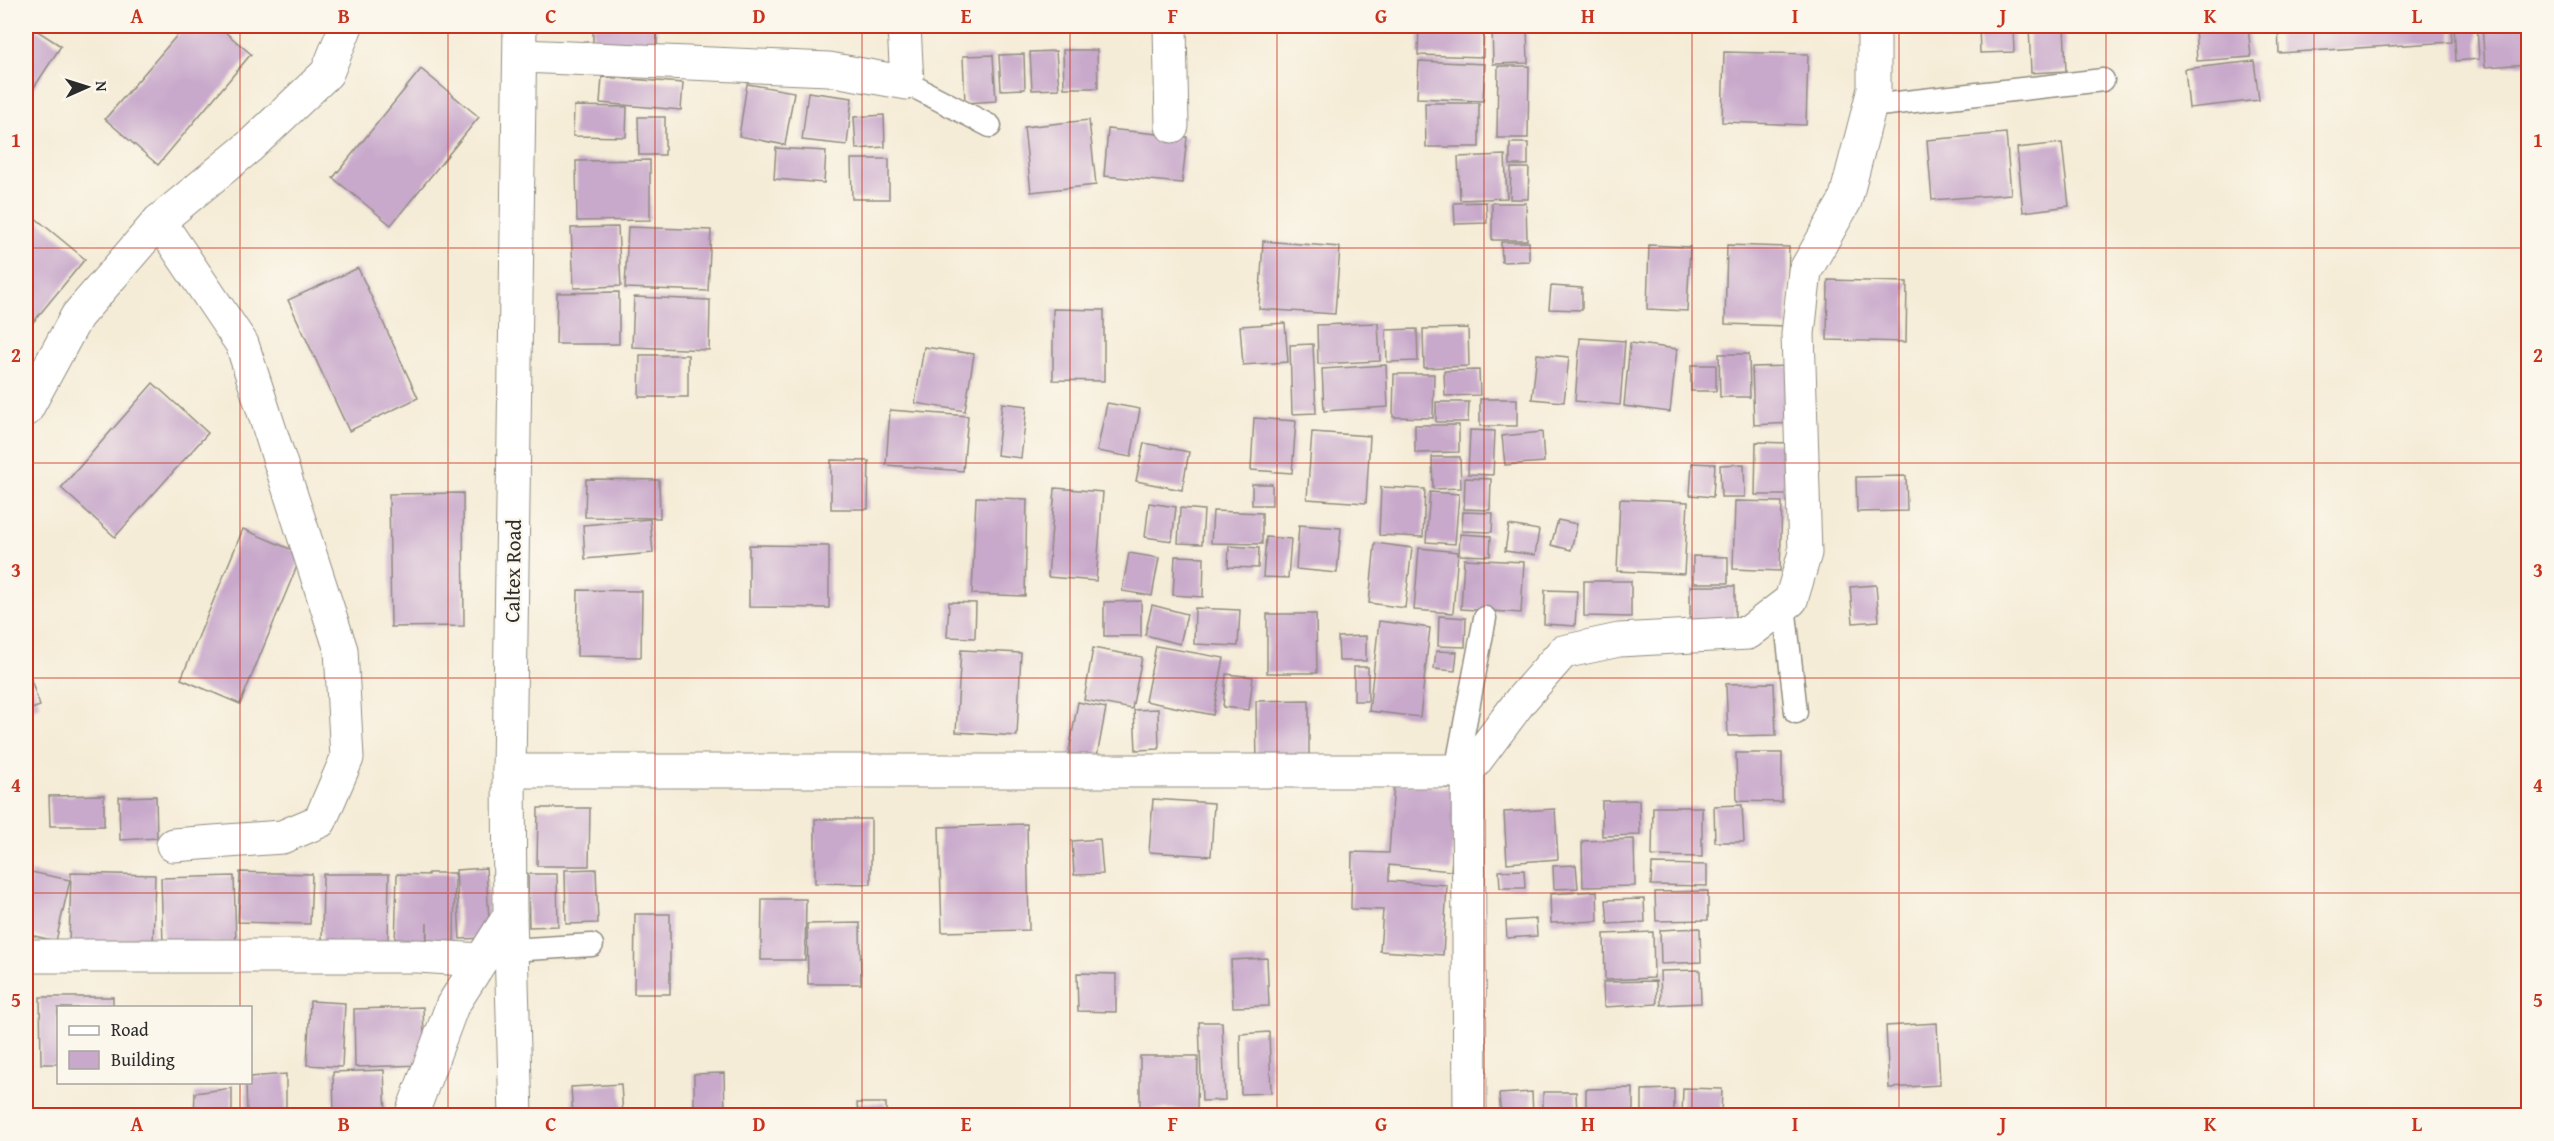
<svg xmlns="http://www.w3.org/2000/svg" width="2554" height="1141" viewBox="0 0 2554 1141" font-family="'Gentium Book Plus',serif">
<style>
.building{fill:#c8a8cb}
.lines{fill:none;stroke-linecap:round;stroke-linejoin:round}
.service-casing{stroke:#908c81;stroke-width:25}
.minor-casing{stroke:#908c81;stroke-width:35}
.tertiary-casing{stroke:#908c81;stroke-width:35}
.service{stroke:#fff;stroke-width:22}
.minor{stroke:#fff;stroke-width:33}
.tertiary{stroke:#fff;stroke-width:33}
.grid{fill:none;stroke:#c8321e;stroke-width:1.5;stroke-opacity:0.55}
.labels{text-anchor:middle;stroke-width:5;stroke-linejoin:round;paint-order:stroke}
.street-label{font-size:21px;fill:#2b2b2b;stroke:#fbf7ec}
.neatline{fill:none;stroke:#c8321e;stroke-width:2}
.grid-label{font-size:20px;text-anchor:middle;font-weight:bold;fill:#c8321e}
</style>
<rect width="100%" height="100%" fill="#fbf7ec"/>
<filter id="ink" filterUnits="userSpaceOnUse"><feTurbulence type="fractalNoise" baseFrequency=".0167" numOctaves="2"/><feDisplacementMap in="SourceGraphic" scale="12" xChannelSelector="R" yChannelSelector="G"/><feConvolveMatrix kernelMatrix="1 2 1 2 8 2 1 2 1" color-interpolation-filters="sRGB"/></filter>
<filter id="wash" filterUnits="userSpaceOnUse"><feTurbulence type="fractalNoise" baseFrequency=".008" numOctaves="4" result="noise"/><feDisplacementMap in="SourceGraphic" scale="24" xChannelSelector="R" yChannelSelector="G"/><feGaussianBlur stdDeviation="1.35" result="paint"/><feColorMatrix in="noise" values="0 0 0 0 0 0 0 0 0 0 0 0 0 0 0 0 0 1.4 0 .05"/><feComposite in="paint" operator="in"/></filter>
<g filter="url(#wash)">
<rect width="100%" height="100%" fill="#f5ecd7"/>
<g id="blocks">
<g class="building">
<polygon points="26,26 30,26 61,46 26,100"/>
<polygon points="185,26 218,26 251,54 158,165 105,119"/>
<polygon points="593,26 657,26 657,53 593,51"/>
<polygon points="1419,26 1484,26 1483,57 1418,55"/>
<polygon points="1492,26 1527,26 1528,63 1493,64"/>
<polygon points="1979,26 2013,26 2014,52 1980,53"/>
<polygon points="2029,26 2064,26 2066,71 2031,73"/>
<polygon points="2248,26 2251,57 2197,61 2195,27"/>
<polygon points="2278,26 2451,26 2452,42 2279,53"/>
<polygon points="2454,26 2477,26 2479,59 2456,61"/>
<polygon points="2482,26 2528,26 2528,64 2485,67"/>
<polygon points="1063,50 1097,50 1098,88 1064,88"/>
<polygon points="1056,51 1059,89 1032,90 1030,52"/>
<polygon points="1724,52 1808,54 1806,125 1722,122"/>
<polygon points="1024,54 1025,89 1001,90 999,55"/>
<polygon points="993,55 996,101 965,103 963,56"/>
<polygon points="1419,61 1485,64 1483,101 1417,98"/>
<polygon points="2254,61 2259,100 2189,108 2185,69"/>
<polygon points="1498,66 1529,66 1528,138 1497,138"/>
<polygon points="421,69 479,117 391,225 333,178"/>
<polygon points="602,77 683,83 681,110 600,103"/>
<polygon points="747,84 794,92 785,145 739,136"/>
<polygon points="808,92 852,98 847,145 802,140"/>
<polygon points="1425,103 1479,103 1479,147 1426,147"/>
<polygon points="574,106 627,107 626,137 573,136"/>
<polygon points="884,115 885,147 856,149 854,117"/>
<polygon points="638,117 665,117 665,155 639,155"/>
<polygon points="1089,120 1096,185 1031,192 1024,127"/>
<polygon points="1108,129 1187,137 1182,183 1104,176"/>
<polygon points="2006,133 2011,194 1932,200 1927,140"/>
<rect x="1510" y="143" width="18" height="22"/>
<polygon points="2062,143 2069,206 2023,212 2017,148"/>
<polygon points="776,148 826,151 824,183 774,179"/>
<polygon points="1505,155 1507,198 1460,200 1458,157"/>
<polygon points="851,159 889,159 889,199 852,199"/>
<polygon points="650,160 650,220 577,221 576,161"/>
<polygon points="1511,168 1529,168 1528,199 1510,199"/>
<polygon points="1486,202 1487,223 1455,224 1454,203"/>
<polygon points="1492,203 1526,203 1527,240 1492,240"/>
<polygon points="28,212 85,259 26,331 26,214"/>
<polygon points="618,227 621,286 574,288 571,228"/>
<polygon points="628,227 711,230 708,291 625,288"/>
<polygon points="1263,241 1340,247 1335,314 1259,309"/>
<polygon points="1501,242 1529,242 1529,261 1502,262"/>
<polygon points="1649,245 1690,247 1687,311 1647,309"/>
<polygon points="1727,245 1789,247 1787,326 1725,324"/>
<polygon points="358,268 418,398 349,431 288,300"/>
<polygon points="1828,280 1907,282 1906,342 1827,340"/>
<polygon points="1551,286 1582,288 1582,310 1549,309"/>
<polygon points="619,292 619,344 556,344 557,293"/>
<polygon points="634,297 710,300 709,350 632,347"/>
<polygon points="1053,309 1104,310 1104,381 1053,380"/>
<polygon points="1285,323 1288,362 1243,365 1240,326"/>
<polygon points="1378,323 1380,361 1318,364 1317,325"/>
<polygon points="1468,328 1469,366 1424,368 1423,329"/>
<polygon points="1417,329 1418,361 1387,362 1386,330"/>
<polygon points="1580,338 1625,341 1620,405 1575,401"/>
<polygon points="1630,343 1677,349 1670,412 1624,406"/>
<polygon points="1313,344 1316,413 1292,414 1290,345"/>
<polygon points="924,347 974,354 965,411 915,403"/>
<polygon points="1537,354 1569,357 1564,402 1532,399"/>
<polygon points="1719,354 1749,354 1750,397 1720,397"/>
<polygon points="640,355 688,355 688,397 639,397"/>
<polygon points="1386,365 1388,407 1324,411 1322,369"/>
<rect x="1691" y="365" width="25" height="26"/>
<polygon points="1792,366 1793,423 1754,425 1752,367"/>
<polygon points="1479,370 1480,395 1445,396 1444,371"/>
<polygon points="1394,374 1434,374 1433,418 1393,417"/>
<polygon points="153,383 208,433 115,537 61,488"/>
<rect x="1480" y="399" width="37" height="27"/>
<polygon points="1436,402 1469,402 1468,422 1436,422"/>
<polygon points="1002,403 1027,406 1021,458 997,455"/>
<polygon points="1107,403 1140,409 1131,457 1097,451"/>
<polygon points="890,410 968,416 963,471 886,465"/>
<polygon points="1254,418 1296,421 1292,473 1251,470"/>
<polygon points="1415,425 1459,425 1459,452 1415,453"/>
<polygon points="1470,430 1495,431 1493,475 1468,474"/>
<polygon points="1312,432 1370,436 1366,503 1307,499"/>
<polygon points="1542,432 1544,462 1505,465 1502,436"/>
<polygon points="1756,442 1791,443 1791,495 1755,495"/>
<polygon points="1144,443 1189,452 1182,490 1136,481"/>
<polygon points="1432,457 1460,457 1461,488 1433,489"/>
<polygon points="831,460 869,461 868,509 831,509"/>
<polygon points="1692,463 1715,464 1713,497 1690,495"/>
<polygon points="1744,464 1745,497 1721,497 1720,465"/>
<polygon points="1906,476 1907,511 1857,512 1856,477"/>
<polygon points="1465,478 1491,479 1490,510 1464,509"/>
<polygon points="586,479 659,480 660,518 585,517"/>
<rect x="1252" y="484" width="20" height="21"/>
<polygon points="1381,487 1425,489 1423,537 1379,535"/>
<polygon points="1055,488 1103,492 1096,581 1048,577"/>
<polygon points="1430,492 1459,494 1455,544 1426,542"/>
<polygon points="463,493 464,626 391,627 389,494"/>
<polygon points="976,497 1027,499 1025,596 972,594"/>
<polygon points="1620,499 1688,502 1684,574 1617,571"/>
<polygon points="1735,501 1782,502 1780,571 1733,569"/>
<polygon points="1149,503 1176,507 1172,541 1145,537"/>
<polygon points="1180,508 1204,510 1202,544 1178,543"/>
<polygon points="1213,511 1262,513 1262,544 1211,543"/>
<polygon points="1463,512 1493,513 1492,532 1462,531"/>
<polygon points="650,519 653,553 585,559 583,525"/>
<polygon points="1558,520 1577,524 1571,550 1551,545"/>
<polygon points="1299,525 1341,528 1337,573 1296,569"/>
<polygon points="1509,525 1539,530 1535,555 1505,551"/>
<polygon points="243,529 302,554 240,704 181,679"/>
<polygon points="1460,534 1491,536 1490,556 1459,555"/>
<polygon points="1266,537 1291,539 1288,578 1263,577"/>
<polygon points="1375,543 1412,548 1405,608 1369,603"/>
<polygon points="749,545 829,546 829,608 749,607"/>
<polygon points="1229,546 1259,548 1258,568 1228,567"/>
<polygon points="1419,548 1458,552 1453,613 1414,610"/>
<polygon points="1129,553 1159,558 1152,596 1122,591"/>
<polygon points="1175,556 1204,557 1203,597 1173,595"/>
<polygon points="1693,556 1728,557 1728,583 1693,583"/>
<polygon points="1464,559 1524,562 1521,613 1461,609"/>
<polygon points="1584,581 1631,581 1631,617 1584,616"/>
<polygon points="1876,585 1879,621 1853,623 1850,587"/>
<rect x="1690" y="586" width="45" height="40"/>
<polygon points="578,590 642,591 641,657 577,656"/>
<polygon points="1545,590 1577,591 1575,626 1544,624"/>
<polygon points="1141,601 1141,636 1104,636 1104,602"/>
<polygon points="949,602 976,603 975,638 947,637"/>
<polygon points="1152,605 1187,614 1180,644 1145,635"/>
<polygon points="1195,608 1240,610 1238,646 1194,644"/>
<polygon points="1267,614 1316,614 1317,673 1267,673"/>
<polygon points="1439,616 1466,618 1465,647 1438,646"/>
<polygon points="1379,621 1430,628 1420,717 1369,711"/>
<polygon points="1366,636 1366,661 1339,661 1338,637"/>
<polygon points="1156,646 1224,658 1213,715 1145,701"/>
<polygon points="1093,648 1142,657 1132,709 1084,700"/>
<polygon points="961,650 1021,653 1017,736 956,732"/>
<polygon points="1436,651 1457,652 1455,671 1434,669"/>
<polygon points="26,665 40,706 26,711"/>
<rect x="1354" y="667" width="14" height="34"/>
<polygon points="1226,674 1253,677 1249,710 1223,707"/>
<polygon points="1774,683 1776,735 1728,736 1726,684"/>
<polygon points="1309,700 1309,767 1257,767 1256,701"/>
<polygon points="1078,702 1106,708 1095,767 1067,761"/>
<polygon points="1158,709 1159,749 1136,750 1134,710"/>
<polygon points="1736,753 1782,753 1782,802 1737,801"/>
<polygon points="1394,783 1457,789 1451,871 1389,865 1389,881 1447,885 1443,955 1380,951 1383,910 1351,909 1352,852 1389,853"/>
<polygon points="104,795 104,826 50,826 49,796"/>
<polygon points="156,796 157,838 120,840 119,797"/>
<polygon points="1153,799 1214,803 1211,856 1149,852"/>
<polygon points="1639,800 1640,835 1602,836 1602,801"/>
<polygon points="1742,805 1744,842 1715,842 1714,806"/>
<polygon points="1653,807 1702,807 1702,857 1652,856"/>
<polygon points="538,808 590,808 589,866 537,866"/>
<polygon points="1555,809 1558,859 1507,863 1504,812"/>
<polygon points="815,819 871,819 871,884 815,883"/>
<polygon points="1027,824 1029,930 942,932 939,827"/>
<polygon points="1100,839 1103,874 1074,875 1072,841"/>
<polygon points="1634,839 1635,886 1583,887 1582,841"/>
<polygon points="1652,864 1707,865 1707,886 1651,885"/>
<polygon points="1576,865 1578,888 1554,889 1553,866"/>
<polygon points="486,868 490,938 460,939 456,870"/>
<polygon points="596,869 598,923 566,924 565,870"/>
<polygon points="1524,870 1525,888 1500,888 1499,871"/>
<polygon points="31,872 70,880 56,941 26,934 26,897"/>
<polygon points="240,872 312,874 310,924 238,922"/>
<polygon points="71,873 155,875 153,945 69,944"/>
<polygon points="428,873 455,873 454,945 427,945 427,923 426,948 395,946 397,874 428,875"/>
<polygon points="323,874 389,874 388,944 322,943"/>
<polygon points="528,874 557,874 558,926 529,927"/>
<polygon points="234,876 236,942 163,944 161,878"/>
<polygon points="1597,891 1598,921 1551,923 1550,894"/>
<polygon points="1708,891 1708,920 1656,921 1655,892"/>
<polygon points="762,899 806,899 805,960 761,960"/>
<polygon points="1644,899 1645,922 1608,924 1606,900"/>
<polygon points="635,914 670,914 670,994 634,994"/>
<polygon points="1536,919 1537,936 1507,938 1506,921"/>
<polygon points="860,923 861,984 808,984 807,924"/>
<polygon points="1700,928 1701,962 1661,964 1660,930"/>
<polygon points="1653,932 1654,978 1605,980 1604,934"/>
<polygon points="1267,958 1269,1006 1233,1007 1231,960"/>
<polygon points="1700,970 1701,1003 1661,1005 1660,971"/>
<polygon points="1077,973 1116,974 1116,1012 1078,1011"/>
<polygon points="1656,981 1657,1004 1604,1007 1603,982"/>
<polygon points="40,997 113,997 113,1008 58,1008 58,1064 41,1064"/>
<polygon points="310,1001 345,1003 342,1067 307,1065"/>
<polygon points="423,1007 425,1065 355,1067 354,1009"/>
<polygon points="1199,1022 1222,1022 1225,1100 1202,1101"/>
<polygon points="1937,1023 1940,1085 1889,1088 1886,1026"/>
<polygon points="1269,1032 1271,1093 1241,1094 1240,1034"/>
<polygon points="1140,1056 1198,1056 1197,1109 1140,1109"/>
<polygon points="384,1070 386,1116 334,1116 333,1072"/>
<polygon points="724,1073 725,1116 694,1116 694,1074"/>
<polygon points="286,1074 286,1116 247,1116 246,1082 250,1082 250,1077"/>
<polygon points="621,1084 623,1116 573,1116 571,1087"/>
<polygon points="232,1088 232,1116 194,1116 195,1093"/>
<polygon points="1633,1088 1633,1116 1586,1116 1586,1089"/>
<polygon points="1683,1088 1722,1089 1721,1116 1682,1116"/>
<polygon points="1674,1089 1674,1116 1642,1116 1642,1090"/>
<polygon points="1532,1092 1533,1116 1501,1116 1499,1094"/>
<polygon points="1543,1092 1576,1092 1577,1116 1543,1116"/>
<polygon points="857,1103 886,1103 886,1116 858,1116"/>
</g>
</g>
</g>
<g filter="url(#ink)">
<use href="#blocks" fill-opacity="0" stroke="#908c81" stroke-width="1.5"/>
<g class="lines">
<defs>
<g id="service">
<polyline points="907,83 990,126"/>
<polyline points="1870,106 2103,80"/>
<polyline points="1784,605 1796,712"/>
<polyline points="1456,771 1485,618"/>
<polyline points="511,950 592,945"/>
</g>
<g id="minor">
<polyline points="1170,26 1172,126"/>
<polyline points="522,56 829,69 907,83 904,26"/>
<polyline points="159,221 242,344 341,650 347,758 320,821 282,837 173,845"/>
<polyline points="26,410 77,316 159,221 249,147 327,73 346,26"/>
<polyline points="509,771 1468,771"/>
<polyline points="26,956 418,956 481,960"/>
<polyline points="411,1116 452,1006 510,915"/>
<polyline points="1470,1116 1468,771 1521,700 1563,652 1619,640 1748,633 1791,600 1805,553 1798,334 1805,271 1845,201 1874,89 1874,26"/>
</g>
<polyline id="tertiary" points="516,1116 510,915 509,771 520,26"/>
</defs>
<use href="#service" class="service-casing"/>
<use href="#minor" class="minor-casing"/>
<use href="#tertiary" class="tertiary-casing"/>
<use href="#service" class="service"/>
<use href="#minor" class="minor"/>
<use href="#tertiary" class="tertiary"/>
</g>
</g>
<path class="grid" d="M 240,26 L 240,1008M 448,26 L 448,1116M 655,26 L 655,1116M 862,26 L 862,1116M 1070,26 L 1070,1116M 1277,26 L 1277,1116M 1484,26 L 1484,1116M 1692,26 L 1692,1116M 1899,26 L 1899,1116M 2106,26 L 2106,1116M 2314,26 L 2314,1116M 26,248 L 2528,248M 26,463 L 2528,463M 26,678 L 2528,678M 26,893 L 2528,893M 240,1082 L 240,1116"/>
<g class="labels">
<g class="street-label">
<text transform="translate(513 571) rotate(-89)" y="7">Caltex Road</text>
</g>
</g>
<rect width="2554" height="1141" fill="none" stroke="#fbf7ec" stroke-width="66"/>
<rect x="57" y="1006" width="195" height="78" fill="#fbf7ec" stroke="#a8a59f" stroke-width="1.5"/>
<rect x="69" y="1026" width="30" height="9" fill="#ffffff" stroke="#a8a59f" stroke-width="1.5"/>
<text x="111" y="1036" font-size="18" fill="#2b2b2b">Road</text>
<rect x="69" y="1051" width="30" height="18" fill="#c8a8cb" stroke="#a8a59f" stroke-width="1.5"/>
<text x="111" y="1066" font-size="18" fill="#2b2b2b">Building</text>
<g transform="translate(87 87) rotate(87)" stroke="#fbf7ec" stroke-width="4.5" paint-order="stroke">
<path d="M0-4.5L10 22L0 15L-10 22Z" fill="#2b2b2b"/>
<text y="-9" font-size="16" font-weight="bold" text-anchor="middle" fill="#2b2b2b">N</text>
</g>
<rect x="33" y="33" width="2488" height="1075" class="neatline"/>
<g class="grid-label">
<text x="137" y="23">A</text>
<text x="344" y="23">B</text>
<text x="551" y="23">C</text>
<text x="759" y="23">D</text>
<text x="966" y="23">E</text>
<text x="1173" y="23">F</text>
<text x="1381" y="23">G</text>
<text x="1588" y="23">H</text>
<text x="1795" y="23">I</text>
<text x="2003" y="23">J</text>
<text x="2210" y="23">K</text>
<text x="2417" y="23">L</text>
<text x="16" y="147">1</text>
<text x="2538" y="147">1</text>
<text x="16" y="362">2</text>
<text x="2538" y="362">2</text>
<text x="16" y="577">3</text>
<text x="2538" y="577">3</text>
<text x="16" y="792">4</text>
<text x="2538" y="792">4</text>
<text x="16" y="1007">5</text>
<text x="2538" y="1007">5</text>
<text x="137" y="1131">A</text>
<text x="344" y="1131">B</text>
<text x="551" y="1131">C</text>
<text x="759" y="1131">D</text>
<text x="966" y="1131">E</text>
<text x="1173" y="1131">F</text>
<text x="1381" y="1131">G</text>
<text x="1588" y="1131">H</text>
<text x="1795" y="1131">I</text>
<text x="2003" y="1131">J</text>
<text x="2210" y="1131">K</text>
<text x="2417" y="1131">L</text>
</g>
</svg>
